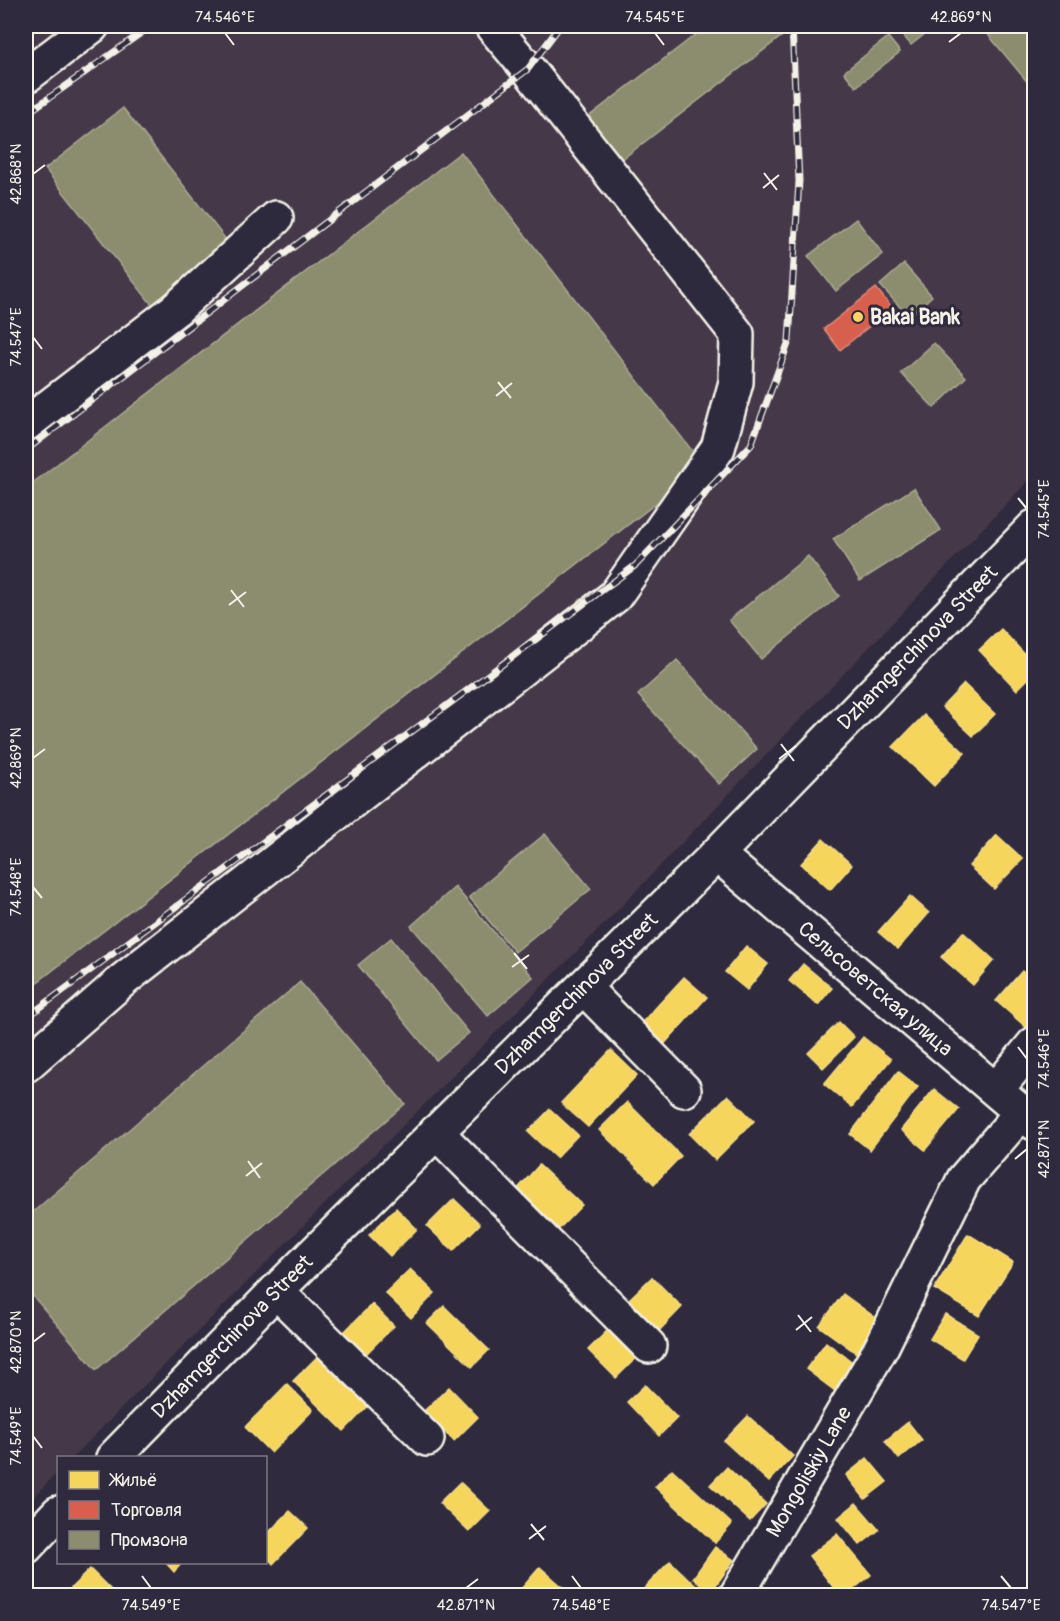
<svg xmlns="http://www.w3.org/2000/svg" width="1060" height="1621" viewBox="0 0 1060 1621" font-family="Pangolin,sans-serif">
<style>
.built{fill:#443949}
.homes{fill:#f6d55c;stroke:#f5dd86;stroke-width:1.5}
.shops{fill:#d6604d;stroke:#df8c7c;stroke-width:1.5}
.industry{fill:#8c8c6e;stroke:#abaa93;stroke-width:1.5}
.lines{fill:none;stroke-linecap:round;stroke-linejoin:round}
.minor-casing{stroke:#f4f1e8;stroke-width:38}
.minor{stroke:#2f2a3d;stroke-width:33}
.rail-casing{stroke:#f4f1e8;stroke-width:7}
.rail{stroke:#2f2a3d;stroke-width:4.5;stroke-dasharray:14;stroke-linecap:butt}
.ticks{fill:none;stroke:#f4f1e8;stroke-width:2}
.poi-dot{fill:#ffd166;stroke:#2f2a3d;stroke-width:2}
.labels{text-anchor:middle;stroke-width:6;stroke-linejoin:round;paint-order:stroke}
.poi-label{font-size:21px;font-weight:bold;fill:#f4f1e8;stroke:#2f2a3d;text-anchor:start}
.street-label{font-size:21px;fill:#f4f1e8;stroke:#2f2a3d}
.neatline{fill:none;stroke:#f4f1e8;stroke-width:2}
.ticks-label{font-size:15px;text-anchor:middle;fill:#f4f1e8}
</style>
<rect width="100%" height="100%" fill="#2f2a3d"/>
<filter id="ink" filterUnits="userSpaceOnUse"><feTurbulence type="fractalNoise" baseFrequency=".0167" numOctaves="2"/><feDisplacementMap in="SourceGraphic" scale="12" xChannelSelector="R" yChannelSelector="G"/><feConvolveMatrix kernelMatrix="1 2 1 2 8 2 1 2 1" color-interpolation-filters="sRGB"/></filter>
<g filter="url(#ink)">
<polygon class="built" points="26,26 1034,26 1034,475 615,913 73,1457 58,1458 58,1472 26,1505"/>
<g class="homes">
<polygon points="1034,602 1034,615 1028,610"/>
<polygon points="1001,629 1034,664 1034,673 1017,690 979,650"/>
<polygon points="964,684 995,714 973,736 942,707"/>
<polygon points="924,715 965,753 934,786 893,747"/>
<polygon points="997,835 1023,859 994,889 969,866"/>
<polygon points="823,839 852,865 830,890 801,864"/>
<polygon points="910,896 929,913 898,949 878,932"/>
<polygon points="963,932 994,960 973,985 941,957"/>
<polygon points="746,946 768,964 747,990 725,972"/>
<polygon points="803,964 832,988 818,1005 789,981"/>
<polygon points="1022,971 1034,981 1034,1020 1027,1028 996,1001"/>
<polygon points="684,977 707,997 658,1051 635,1030"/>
<polygon points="839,1022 854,1037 823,1068 808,1053"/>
<polygon points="863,1037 891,1059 852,1107 824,1084"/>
<polygon points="611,1050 637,1075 588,1127 561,1103"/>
<polygon points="898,1071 918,1087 870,1150 850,1134"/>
<polygon points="934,1089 959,1109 925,1150 901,1130"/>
<polygon points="728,1095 754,1121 715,1160 689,1134"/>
<polygon points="627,1102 681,1156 654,1184 599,1130"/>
<polygon points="550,1109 578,1135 556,1158 528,1132"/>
<polygon points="539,1165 582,1205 556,1232 514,1193"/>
<polygon points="454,1199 480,1224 453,1251 427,1226"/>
<polygon points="396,1208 417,1229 390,1256 369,1235"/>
<polygon points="968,1234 1013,1262 979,1316 934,1289"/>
<polygon points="410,1269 435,1293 411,1318 385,1293"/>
<polygon points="652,1277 682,1307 655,1335 624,1304"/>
<polygon points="843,1294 880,1321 856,1353 819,1326"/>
<polygon points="372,1304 394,1326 362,1358 340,1336"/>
<polygon points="444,1306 489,1350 472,1367 427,1323"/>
<polygon points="945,1314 978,1334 963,1359 930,1339"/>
<polygon points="614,1324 642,1352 616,1378 588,1350"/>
<polygon points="826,1342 859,1367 839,1394 806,1369"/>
<polygon points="324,1350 374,1400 344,1431 293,1381"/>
<polygon points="287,1384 313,1410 271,1453 245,1427"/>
<polygon points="645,1385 677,1418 659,1436 627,1402"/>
<polygon points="449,1387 478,1417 454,1441 424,1411"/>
<polygon points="748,1416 793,1456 769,1482 724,1441"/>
<polygon points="908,1422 922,1440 899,1459 885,1441"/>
<polygon points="867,1458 887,1482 865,1499 846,1475"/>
<polygon points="727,1467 766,1504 750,1521 710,1485"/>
<polygon points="672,1469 732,1524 715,1543 655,1487"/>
<polygon points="460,1482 490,1511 469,1532 439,1503"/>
<polygon points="856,1503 879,1530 860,1545 838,1518"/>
<polygon points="290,1511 308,1528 273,1564 266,1556 266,1535"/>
<polygon points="837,1534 871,1575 845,1596 840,1596 809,1556"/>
<polygon points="715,1547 734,1560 711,1592 693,1578"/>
<polygon points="670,1561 696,1586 692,1590 698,1596 637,1596"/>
<polygon points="165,1562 183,1562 174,1572"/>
<polygon points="540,1567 573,1596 515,1596"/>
<polygon points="90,1569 117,1596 78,1596 71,1588"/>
</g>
<polygon class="shops" points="876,288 892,308 840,350 824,329"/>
<g class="industry">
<polygon points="707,26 774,26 782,36 612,167 579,124"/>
<polygon points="895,26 935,26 911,45"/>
<polygon points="993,26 1034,26 1034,90 986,32"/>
<polygon points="888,37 900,52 856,87 844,72"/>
<polygon points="123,108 231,246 153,306 45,169"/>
<polygon points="461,152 704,466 26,991 26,488"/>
<polygon points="856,219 883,254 836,291 808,256"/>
<polygon points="904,264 932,296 909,317 880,285"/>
<polygon points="934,343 966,377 934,408 901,373"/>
<polygon points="914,488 941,530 860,581 833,539"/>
<polygon points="808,556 839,596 761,659 729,620"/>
<polygon points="677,660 757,749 719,784 638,695"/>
<polygon points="545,834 591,889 515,952 469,897"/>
<polygon points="455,887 533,977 488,1016 411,926"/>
<polygon points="391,938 469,1033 436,1060 358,965"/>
<polygon points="300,982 405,1104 96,1370 26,1288 26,1218"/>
</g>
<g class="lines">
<defs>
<g id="minor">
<polyline points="26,76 92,26"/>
<polyline points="26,424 176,309 276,218"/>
<path id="s1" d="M 717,854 L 1034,1123"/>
<polyline points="583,987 684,1090"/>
<polyline points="26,1065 123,980 615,596 718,448 736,382 737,334 528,69 492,26"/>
<polyline points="996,1090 1034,1044"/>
<polyline points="436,1132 649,1346"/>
<polyline points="276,1291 427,1439"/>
<path id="s2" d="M 113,1458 L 272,1295 L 717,854 L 1034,527"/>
<polyline points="26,1547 58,1513"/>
<path id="s3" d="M 736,1596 L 881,1348 L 964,1179 L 1022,1112"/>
</g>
</defs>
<use href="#minor" class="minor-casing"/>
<use href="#minor" class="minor"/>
<defs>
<g id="rail">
<polyline points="26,114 151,26"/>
<polyline points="26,450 528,69 560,26"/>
<polyline points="26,1018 636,565 751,445 789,341 799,181 792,26"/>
</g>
</defs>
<use href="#rail" class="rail-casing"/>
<use href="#rail" class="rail"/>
</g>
</g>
<path class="ticks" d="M 225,33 L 234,45M 655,33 L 664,45M 949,42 L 961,33M 764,173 L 777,190M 33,174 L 45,165M 763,188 L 779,175M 33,337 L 42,349M 498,382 L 511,398M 496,396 L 512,383M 1018,498 L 1027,509M 231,590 L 244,607M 229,605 L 246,592M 781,744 L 794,761M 33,758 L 45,749M 779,759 L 796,746M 33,887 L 42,898M 514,953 L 527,969M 512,967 L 529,955M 1018,1047 L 1027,1059M 1015,1159 L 1027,1149M 248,1161 L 260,1178M 246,1176 L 262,1163M 798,1315 L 811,1332M 796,1330 L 812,1317M 33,1342 L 45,1333M 33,1436 L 42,1448M 531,1524 L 544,1540M 529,1539 L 546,1526M 142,1576 L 151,1588M 572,1576 L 581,1588M 1001,1576 L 1011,1588M 466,1588 L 478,1579"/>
<circle class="poi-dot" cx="858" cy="317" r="6"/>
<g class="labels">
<g class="poi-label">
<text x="870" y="324">Bakai Bank</text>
</g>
<g class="street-label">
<text dy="7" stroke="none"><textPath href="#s2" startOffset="1142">Dzhamgerchinova Street</textPath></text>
<text dy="7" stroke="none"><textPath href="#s1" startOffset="208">Сельсоветская улица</textPath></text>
<text dy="7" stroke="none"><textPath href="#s2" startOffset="656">Dzhamgerchinova Street</textPath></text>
<text dy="7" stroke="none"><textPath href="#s2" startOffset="170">Dzhamgerchinova Street</textPath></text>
<text dy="7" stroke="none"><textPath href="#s3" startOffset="144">Mongoliskiy Lane</textPath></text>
</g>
</g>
<rect width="1060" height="1621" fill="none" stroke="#2f2a3d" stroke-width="66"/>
<rect x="57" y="1456" width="210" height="108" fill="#2f2a3d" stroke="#7e7a81" stroke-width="1.5"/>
<rect x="69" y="1471" width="30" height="18" fill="#f6d55c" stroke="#7e7a81" stroke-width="1.5"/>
<text x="111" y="1486" font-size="18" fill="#f4f1e8">Жильё</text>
<rect x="69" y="1501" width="30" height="18" fill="#d6604d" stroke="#7e7a81" stroke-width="1.5"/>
<text x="111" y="1516" font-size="18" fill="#f4f1e8">Торговля</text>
<rect x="69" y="1531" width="30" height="18" fill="#8c8c6e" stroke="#7e7a81" stroke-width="1.5"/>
<text x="111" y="1546" font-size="18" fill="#f4f1e8">Промзона</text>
<rect x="33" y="33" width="994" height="1555" class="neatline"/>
<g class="ticks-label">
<text x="225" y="22">74.546°E</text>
<text x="655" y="22">74.545°E</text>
<text x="961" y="22">42.869°N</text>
<text transform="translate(16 174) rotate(-90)" y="5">42.868°N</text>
<text transform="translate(16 337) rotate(-90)" y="5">74.547°E</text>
<text transform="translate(1044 509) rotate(-90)" y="5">74.545°E</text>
<text transform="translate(16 758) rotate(-90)" y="5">42.869°N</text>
<text transform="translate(16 887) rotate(-90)" y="5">74.548°E</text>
<text transform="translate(1044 1059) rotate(-90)" y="5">74.546°E</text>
<text transform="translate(1044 1149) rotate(-90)" y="5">42.871°N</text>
<text transform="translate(16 1342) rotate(-90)" y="5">42.870°N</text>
<text transform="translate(16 1436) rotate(-90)" y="5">74.549°E</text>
<text x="151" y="1610">74.549°E</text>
<text x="466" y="1610">42.871°N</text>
<text x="581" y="1610">74.548°E</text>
<text x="1011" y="1610">74.547°E</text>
</g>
</svg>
